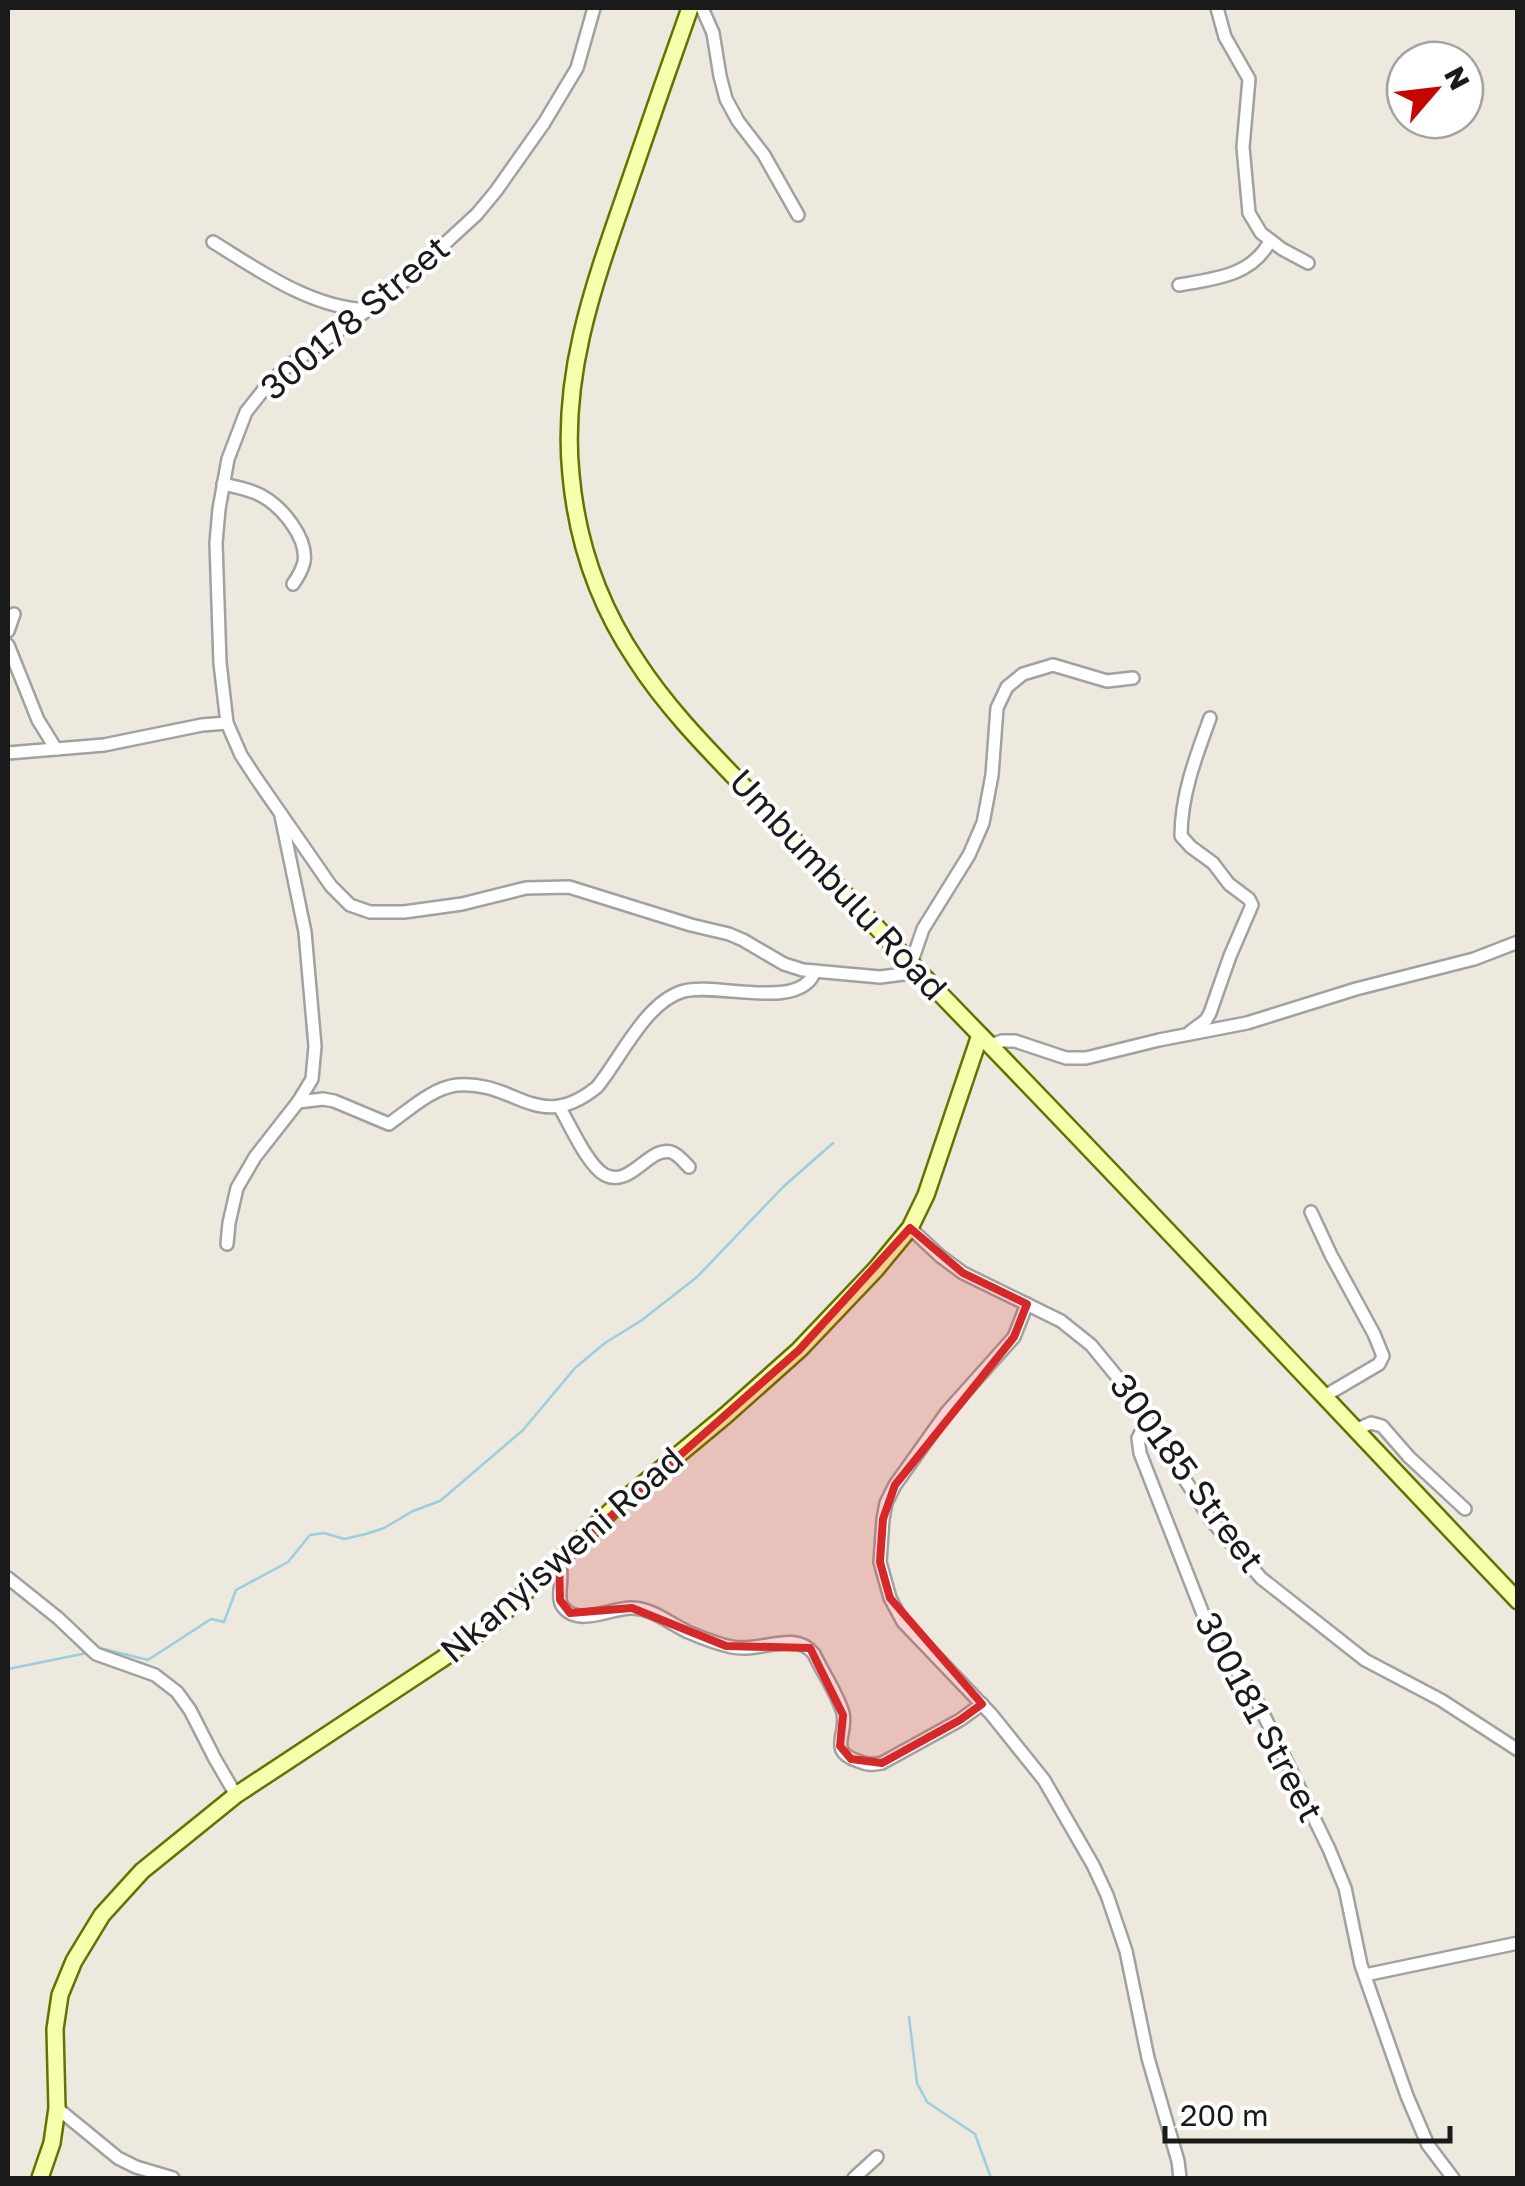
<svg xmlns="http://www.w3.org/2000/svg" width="1525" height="2186" viewBox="0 0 1525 2186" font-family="'Golos Text',sans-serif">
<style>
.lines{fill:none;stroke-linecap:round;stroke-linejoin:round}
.stream{stroke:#9bcedf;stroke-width:2.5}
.street-casing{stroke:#a1a1a1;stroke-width:16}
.secondary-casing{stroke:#637300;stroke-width:20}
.street{stroke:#fff;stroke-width:11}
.secondary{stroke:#f7feac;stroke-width:15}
.marked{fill:#d62828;fill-opacity:0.2;stroke:#d62828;stroke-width:8;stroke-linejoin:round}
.labels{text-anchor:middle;stroke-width:8;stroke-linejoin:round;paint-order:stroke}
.street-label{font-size:35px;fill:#1a1a1a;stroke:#fff}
</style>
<rect width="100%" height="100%" fill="#ede9df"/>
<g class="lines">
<g class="stream">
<polyline points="96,1647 148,1660 211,1619 224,1622 236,1590 288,1562 310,1535 324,1533 344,1539 366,1534 384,1528 413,1511 440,1501 523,1430 575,1368 605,1343 642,1320 697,1277 783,1187 833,1143"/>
<polyline points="8,1669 87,1653"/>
<polyline points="909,2017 917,2083 927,2102 975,2134 991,2178"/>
</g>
<defs>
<g id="street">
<polyline points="594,8 577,68 544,123 496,191 477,214 389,295 287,367 269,383 246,412 228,459 219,509 216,543 220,663 227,723 241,755 256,778 331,886 350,905 370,912 404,912 462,904 526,888 569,887 691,925 729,934 743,940 784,964 803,970 880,977 919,972"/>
<polyline points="702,8 713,33 720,76 726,99 738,121 764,155 798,215"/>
<polyline points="1217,8 1225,37 1249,79 1243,147 1249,213 1261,233 1282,249 1308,263"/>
<path d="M 213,242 C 260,271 311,308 368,310"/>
<path d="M 1179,285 C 1214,279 1252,276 1270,241"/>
<path d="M 223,484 C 236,487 250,489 262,496 C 282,507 308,538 304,562 C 302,570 298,577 293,584"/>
<polyline points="8,631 14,614"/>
<polyline points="8,645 38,720 56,749"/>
<polyline points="8,753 104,745 202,725 227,723"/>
<polyline points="911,964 923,929 969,855 983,823 992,775 997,708 1007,687 1023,674 1053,665 1107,681 1133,678"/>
<path d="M 1190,1032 L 1206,1020 L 1210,1013 L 1230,956 L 1252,905 L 1249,899 L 1229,884 L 1213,863 L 1191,847 L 1181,836 C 1181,795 1196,756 1210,718"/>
<polyline points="990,1045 1002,1041 1015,1041 1066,1058 1086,1058 1159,1040 1247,1023 1356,989 1474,959 1518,942"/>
<path d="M 298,1102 L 323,1099 L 334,1101 L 389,1124 C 409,1110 432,1088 457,1085 C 516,1080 538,1135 597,1087 C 621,1058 646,1001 684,991 C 717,982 801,1012 815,971"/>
<path d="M 560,1108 C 570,1125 588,1166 605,1175 C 631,1188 649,1146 671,1152 C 678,1154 684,1162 689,1167"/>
<polyline points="1311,1212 1331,1255 1374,1334 1383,1356 1379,1364 1323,1397"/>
<polyline points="910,1228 940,1256 963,1273 1061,1321 1091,1345 1123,1384 1211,1520 1261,1578 1365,1660 1441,1700 1518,1750"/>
<polyline points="227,1244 229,1223 237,1188 255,1157 298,1102 312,1079 315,1046 305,932 281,816"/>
<polyline points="1027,1304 1014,1337 947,1412 895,1485 886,1503 883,1519 880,1562 890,1598 903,1622 991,1714 1044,1780 1093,1865 1107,1895 1126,1951 1148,2058 1178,2161 1180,2178"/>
<polyline points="1147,1421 1138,1438 1140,1453 1212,1637 1254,1695 1329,1849 1345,1888 1361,1965 1407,2096 1428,2145 1453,2178"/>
<polyline points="1355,1430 1371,1423 1382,1426 1409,1457 1465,1509"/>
<path d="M 559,1562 C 565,1578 555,1597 563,1607 C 578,1627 611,1608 631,1608 C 652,1608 669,1623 688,1632 C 702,1638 717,1644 732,1647 C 762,1653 794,1629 814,1654 C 823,1673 837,1693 843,1713 C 848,1735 827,1751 858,1761 C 867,1765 872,1765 882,1763 L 960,1720 L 982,1704"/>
<polyline points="8,1578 58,1618 96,1654 155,1675 177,1692 190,1710 215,1759 236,1795"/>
<polyline points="1365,1975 1518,1943"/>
<polyline points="57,2108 118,2158 136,2167 173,2178"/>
<polyline points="854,2178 877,2157"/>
</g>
<g id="secondary">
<path d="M 690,8 C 668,70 646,133 625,195 C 593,287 561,376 571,475 C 577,541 599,605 636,660 C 672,716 721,762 766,810 C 838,887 911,964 985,1040 C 1164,1225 1340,1414 1518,1601"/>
<polyline points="40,2178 52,2143 57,2108 55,2029 60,1995 74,1961 102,1915 142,1871 236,1795 442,1659 494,1622 613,1509 725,1416 799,1350 876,1269 910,1228 926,1195 980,1035"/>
</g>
</defs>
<use href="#street" class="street-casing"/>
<use href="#secondary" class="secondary-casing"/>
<use href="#street" class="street"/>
<use href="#secondary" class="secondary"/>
</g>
<path class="marked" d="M 910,1228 L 963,1273 L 1027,1304 L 1014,1337 L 895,1485 L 883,1519 L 880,1562 L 890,1598 L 982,1704 L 960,1720 L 882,1763 L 851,1759 L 840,1746 L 843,1715 L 810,1648 L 726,1646 L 632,1608 L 570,1613 L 560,1600 L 559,1562 L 799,1350 Z"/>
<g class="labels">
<g class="street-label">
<text transform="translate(355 318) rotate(-40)" y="12">300178 Street</text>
<text transform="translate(838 885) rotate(47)" y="12">Umbumbulu Road</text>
<text transform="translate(1187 1473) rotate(54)" y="12">300185 Street</text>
<text transform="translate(562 1555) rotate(-41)" y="12">Nkanyisweni Road</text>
<text transform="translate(1259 1717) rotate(62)" y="12">300181 Street</text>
</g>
</g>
<rect width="1525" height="2186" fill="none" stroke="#1a1a1a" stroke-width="20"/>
<g transform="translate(1435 90) rotate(62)"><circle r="48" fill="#ffffff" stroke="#a3a3a3" stroke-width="2.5"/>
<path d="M0-8L18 38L0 25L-18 38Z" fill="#c50500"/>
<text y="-15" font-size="28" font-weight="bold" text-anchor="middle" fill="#1a1a1a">N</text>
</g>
<path d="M1165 2126v15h285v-15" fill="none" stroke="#1a1a1a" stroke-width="5"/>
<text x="1180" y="2126" font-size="30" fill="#1a1a1a" stroke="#ffffff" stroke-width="8" paint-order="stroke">200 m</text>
</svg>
